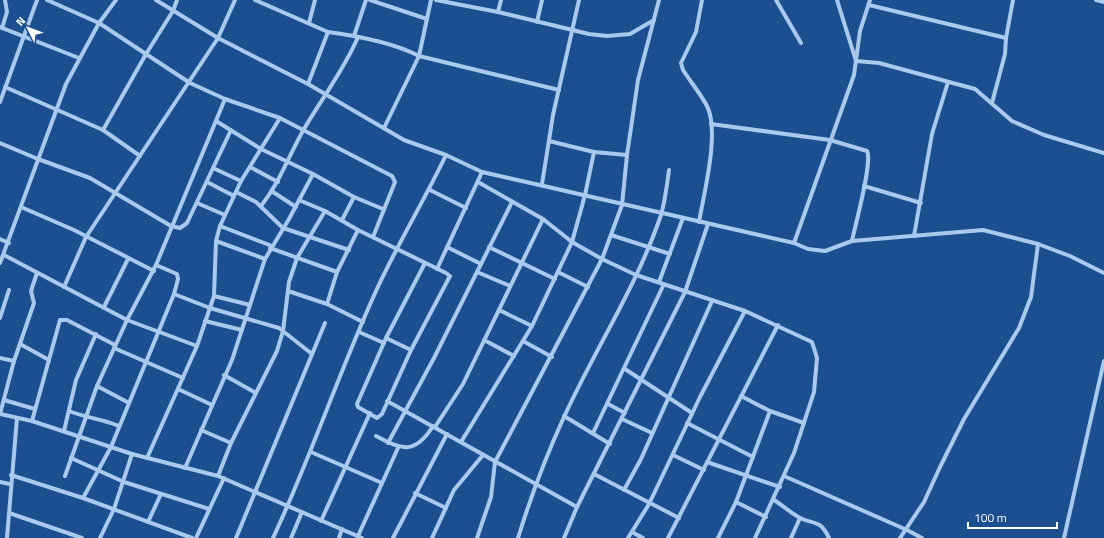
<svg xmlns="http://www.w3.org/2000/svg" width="1104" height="538" viewBox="0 0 1104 538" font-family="'Titillium Web',sans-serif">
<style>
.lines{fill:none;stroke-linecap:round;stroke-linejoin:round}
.street{stroke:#a9c9ee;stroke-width:4}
</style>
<rect width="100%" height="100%" fill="#1b4f8f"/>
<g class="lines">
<g class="street">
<polyline points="47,0 99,23 190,83 225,99 280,118 392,176 395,182 373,237"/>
<polyline points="156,0 218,38 308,84 404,140 446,155 482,172 794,243 808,249 825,251 852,241 983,230 1038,244 1070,256 1104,273"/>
<polyline points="255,0 328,32 308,84"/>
<polyline points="370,0 427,19"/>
<polyline points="436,0 498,12 589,34 607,36 630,34 654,20"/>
<polyline points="776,0 801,43"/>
<polyline points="837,0 856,61 879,63 975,89 1012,121 1044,135 1104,153"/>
<polyline points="1096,0 1104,2"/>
<polyline points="869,5 1006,38"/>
<polyline points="498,12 501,0"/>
<polyline points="537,22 542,0"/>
<polyline points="309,23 315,0"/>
<polyline points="0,27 79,58"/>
<polyline points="2,28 7,12 5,0"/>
<path d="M 328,32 C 358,36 392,42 419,56 L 559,90"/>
<polyline points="354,36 366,0"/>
<polyline points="5,87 103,130 140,156"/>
<polyline points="0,102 37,0"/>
<polyline points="992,103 1005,54 1006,38 1013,0"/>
<polyline points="216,121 261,149 313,174 354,197 383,209"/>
<path d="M 711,124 L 830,140 L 867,151 C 873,161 855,226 852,241"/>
<polyline points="384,128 419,56 431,0"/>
<polyline points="103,130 146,54 173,11 177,0"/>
<polyline points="0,143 38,159 90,178 171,226 180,228 187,223 231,130"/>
<polyline points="594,152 627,155"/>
<polyline points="250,167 278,182"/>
<polyline points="213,168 241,181"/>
<polyline points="207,182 234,196"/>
<polyline points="478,182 543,219 572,242 602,259 636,275 745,311 812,342 817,358 814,392 794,453 755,538"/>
<polyline points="542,184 553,115 579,0"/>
<polyline points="864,186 921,203"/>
<polyline points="430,190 466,208"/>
<polyline points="236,192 256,202 283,228 349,250"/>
<polyline points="273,192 296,207"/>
<polyline points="299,200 325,211 358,230 446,273 450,276 411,350 382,414 377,418 358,407 357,404 386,338 425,263"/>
<polyline points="197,203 225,215"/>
<path d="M 261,206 C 280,182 289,155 304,129 C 322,98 344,70 358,37"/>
<polyline points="21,207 74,230 154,271"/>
<polyline points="342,220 354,197"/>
<path d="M 699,222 C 704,193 720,132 707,106 C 700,93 690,81 683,70 L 681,63 L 696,32 L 702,0"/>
<polyline points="220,226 272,246"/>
<polyline points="358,230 337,272 327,304 363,322"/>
<polyline points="611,235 670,254"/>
<polyline points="914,236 932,134 948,82"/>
<polyline points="0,239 9,243"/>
<polyline points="216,241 265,259"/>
<polyline points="794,243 854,75 860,31 870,0"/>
<polyline points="447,247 481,264"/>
<polyline points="489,247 555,279"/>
<polyline points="270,248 337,272"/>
<polyline points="4,255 127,320 197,346"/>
<polyline points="0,263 66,84 99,23 116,0"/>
<polyline points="437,269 482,172"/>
<polyline points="477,272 510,286"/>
<polyline points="558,272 588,287"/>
<polyline points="659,282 683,218"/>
<polyline points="64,287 86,237 218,38 235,0"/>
<polyline points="288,291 327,304"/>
<polyline points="174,294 210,308 279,328 312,354"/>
<polyline points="214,296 250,305"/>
<polyline points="104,307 128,259"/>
<polyline points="499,310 532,326"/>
<polyline points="0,318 9,290"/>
<polyline points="205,321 242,330"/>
<polyline points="359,332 384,343"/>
<polyline points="386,338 411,350"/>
<polyline points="484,340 514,356"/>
<polyline points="523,341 552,357"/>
<polyline points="20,344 49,360"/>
<polyline points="114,348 183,378"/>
<polyline points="0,358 14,361"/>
<polyline points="625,369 692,413"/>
<polyline points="224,375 256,393"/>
<polyline points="97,386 129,403"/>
<polyline points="178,389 212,405"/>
<polyline points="4,400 35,409"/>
<polyline points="387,401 577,507"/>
<polyline points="608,404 625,413"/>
<path d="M 69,411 C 86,418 103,419 119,426"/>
<polyline points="770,411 804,423"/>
<polyline points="0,414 32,421 132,454 218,476 362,538"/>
<polyline points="0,414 14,361 34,303 31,291 37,273"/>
<polyline points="564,416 610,444"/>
<polyline points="622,419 652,433"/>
<polyline points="32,421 60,320 67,320 115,345"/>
<polyline points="687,423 753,457"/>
<polyline points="435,427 463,384 543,219"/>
<polyline points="201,430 231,443"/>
<polyline points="64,431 76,380 96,334"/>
<polyline points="593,433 664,284"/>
<path d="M 376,436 C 402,450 415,455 433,426"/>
<polyline points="461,442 532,326 572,242 585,195 594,152 549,141"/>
<polyline points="388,443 434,358 512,202"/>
<polyline points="311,452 382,483"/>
<polyline points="673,455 704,470"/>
<polyline points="71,458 124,482 209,509"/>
<polyline points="147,458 197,346 214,296 216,241 220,226 241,181 280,118"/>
<polyline points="707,462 780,487"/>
<polyline points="185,468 232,360 265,259 289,219 313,174"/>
<polyline points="594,474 679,518"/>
<polyline points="11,475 83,498 192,538"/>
<polyline points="65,476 97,386 127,320 156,265 225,99"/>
<polyline points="218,476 231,443 277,351 283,331 289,282 297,258 325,211"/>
<polyline points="784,476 907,530 922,538"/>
<polyline points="0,482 10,484"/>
<polyline points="624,490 641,459 712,301"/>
<polyline points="415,493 446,508"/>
<polyline points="83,498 111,447 174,294 178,279 177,274 156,265"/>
<path d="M 774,500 C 782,505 791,513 800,518 C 815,525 820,519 829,538"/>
<polyline points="736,502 766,517"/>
<polyline points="9,513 82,538"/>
<polyline points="321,521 370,413"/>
<polyline points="148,522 161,494"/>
<polyline points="632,532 643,538"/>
<polyline points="358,536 398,448"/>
<polyline points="7,538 17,418"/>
<polyline points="100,538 114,509 132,454"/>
<polyline points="196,538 224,478"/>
<polyline points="236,538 325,323"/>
<path d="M 273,538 C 311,457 339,372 376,291 C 397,245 424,201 446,155"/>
<polyline points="291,538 302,512"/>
<polyline points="339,538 342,529"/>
<polyline points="393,538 447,434"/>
<polyline points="432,538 454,490 483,455"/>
<polyline points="477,538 491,497 495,462 602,259 622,205 627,155 638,80 659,0"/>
<path d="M 518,538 C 531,496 546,456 564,417 C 595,349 637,286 661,215 C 665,201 667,185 669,170"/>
<polyline points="564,538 577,507 685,292 708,224"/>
<polyline points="628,538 649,504 700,397 745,311"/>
<polyline points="668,538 778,325"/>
<polyline points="718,538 736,502 770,411 741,396"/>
<polyline points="791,538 800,518"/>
<polyline points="900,538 924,502 940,467 964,419 1019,328 1031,297 1038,244"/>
<polyline points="1064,538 1104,361"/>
</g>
</g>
<g transform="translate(28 28) rotate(312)" stroke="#1b4f8f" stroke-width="3" paint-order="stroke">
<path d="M0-3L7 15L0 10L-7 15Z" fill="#ffffff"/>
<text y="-6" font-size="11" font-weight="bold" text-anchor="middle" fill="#ffffff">N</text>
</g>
<path d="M968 522v6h89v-6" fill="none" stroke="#ffffff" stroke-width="2"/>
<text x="974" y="522" font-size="12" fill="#ffffff" stroke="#1b4f8f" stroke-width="3" paint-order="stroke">100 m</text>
</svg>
